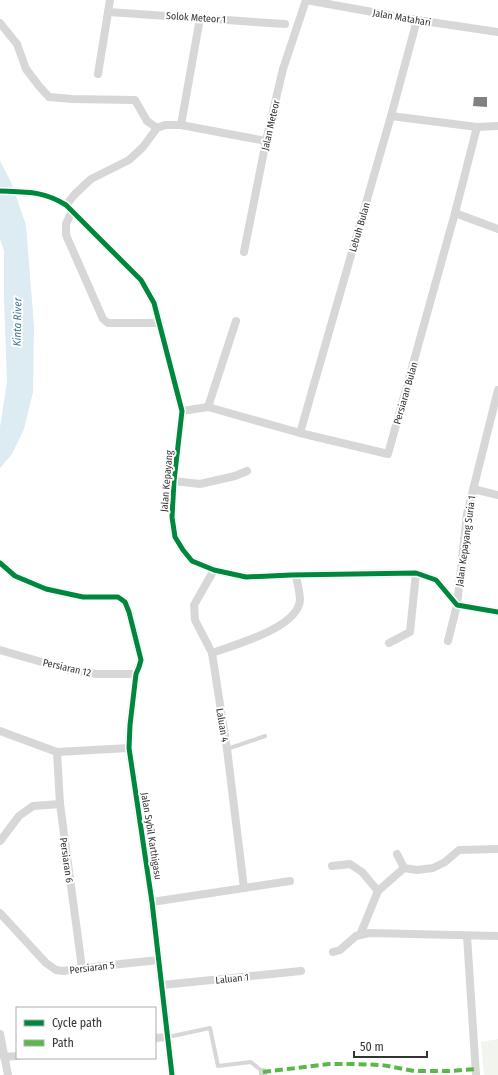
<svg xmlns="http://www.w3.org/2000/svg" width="498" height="1075" viewBox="0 0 498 1075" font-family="'Fira Sans Condensed',sans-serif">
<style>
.green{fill:#f1f5ed}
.water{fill:#ddebf3}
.building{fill:#818181}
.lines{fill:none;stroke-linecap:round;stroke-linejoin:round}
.lane{stroke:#d7d7d7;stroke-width:4}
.street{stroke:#d7d7d7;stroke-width:8}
.quiet{stroke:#58b947;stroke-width:4;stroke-dasharray:8 4;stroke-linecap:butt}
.cycleway-casing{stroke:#fff;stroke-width:8}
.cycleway{stroke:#00873e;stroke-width:5}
.labels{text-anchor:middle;stroke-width:4;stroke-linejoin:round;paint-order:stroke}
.street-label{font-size:10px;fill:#333;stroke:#fff}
.water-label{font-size:11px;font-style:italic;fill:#3f7597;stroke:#fff}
</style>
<rect width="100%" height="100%" fill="#fff"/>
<polygon class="green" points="498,1039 498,1075 484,1075 481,1042"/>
<polygon class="water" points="0,161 11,182 26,225 34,326 33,392 24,429 12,454 0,468 0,427 7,382 4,298 4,251 0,239"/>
<polygon class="building" points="474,97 487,97 487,107 473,106"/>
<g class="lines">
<g class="lane">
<polyline points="227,749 265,736"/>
<polyline points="168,1037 210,1028 218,1066 251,1062 263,1072"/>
</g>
<g class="street">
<polyline points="108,12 285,24"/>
<polyline points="0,23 17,44 26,69 39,86 49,97 72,99 135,100 147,121 157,128"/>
<polyline points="98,74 110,0"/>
<polyline points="391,116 477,127 498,126"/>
<polyline points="181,125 200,18"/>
<path d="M 0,191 C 27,192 43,191 66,205 L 141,280 L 154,303 L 182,411 L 174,481 L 172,517 L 175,537 L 183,550 L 192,561 L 214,570 L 246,577 L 291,575 L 416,573 L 436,580 L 457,605 L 498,612"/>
<polyline points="66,205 75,194 91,179 129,160 143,147 157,128 165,125 181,125 266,141"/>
<polyline points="72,211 66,224 66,235 103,319 108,323 160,323"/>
<polyline points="455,213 498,229"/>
<polyline points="244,252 266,141 283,69 306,0 417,20 498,32"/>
<polyline points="208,407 236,321"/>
<polyline points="182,411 208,407 300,433 388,454 455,213 477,127"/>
<polyline points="300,433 391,116 417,20"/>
<polyline points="174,481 200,484 235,476 247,471"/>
<polyline points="473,489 498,495"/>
<polyline points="0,563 15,576 46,589 83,597 118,597 125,602 129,612 141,660 139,667 136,674 130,725 129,748 152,902 172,1075"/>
<polyline points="214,570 194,605 195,620 212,653 227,749 244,888"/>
<polyline points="448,641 457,605 467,514 498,390"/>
<polyline points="389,643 410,632 416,573"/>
<polyline points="0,650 70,670 97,674 136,674"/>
<path d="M 212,653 C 234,645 298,628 300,600 C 300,592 297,583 296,575"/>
<polyline points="0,731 57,752 129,748"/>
<polyline points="57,752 60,804 82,968"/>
<polyline points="0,841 19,816 33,806 60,804"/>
<polyline points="397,854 404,868 417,870 433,868 445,862 459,850 498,849"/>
<polyline points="332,866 350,864 362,872 378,891"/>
<polyline points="152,902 290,881"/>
<polyline points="0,913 46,963 56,970 63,971 82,968 159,960"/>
<polyline points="360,935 378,891 404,868"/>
<polyline points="467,936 476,1075"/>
<polyline points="333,952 340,950 356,936 369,933 498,936"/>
<polyline points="162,985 301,971"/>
<polyline points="0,1034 8,1075"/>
<polyline points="155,1038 168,1037"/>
<polyline points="4,1057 17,1056"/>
<polyline points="263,1072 263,1075"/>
</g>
<polyline class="quiet" points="263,1072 329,1064 353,1064 382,1065 414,1071 450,1071 476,1069"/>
<defs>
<g id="cycleway">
<path d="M 0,191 C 27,192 43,191 66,205 L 141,280 L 154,303 L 182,411 L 174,481 L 172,517 L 175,537 L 183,550 L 192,561 L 214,570 L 246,577 L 291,575 L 416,573 L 436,580 L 457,605 L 498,612"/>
<polyline points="0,563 15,576 46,589 83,597 118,597 125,602 129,612 141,660 139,667 136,674 130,725 129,748 152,902 172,1075"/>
</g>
</defs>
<use href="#cycleway" class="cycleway-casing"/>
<use href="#cycleway" class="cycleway"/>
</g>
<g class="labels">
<g class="street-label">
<text transform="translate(196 17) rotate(4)" y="4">Solok Meteor 1</text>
<text transform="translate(402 17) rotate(10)" y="4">Jalan Matahari</text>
<text transform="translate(270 125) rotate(-77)" y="4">Jalan Meteor</text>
<text transform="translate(359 227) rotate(-74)" y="4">Lebuh Bulan</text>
<text transform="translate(405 393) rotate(-74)" y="4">Persiaran Bulan</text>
<text transform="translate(166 481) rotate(-85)" y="4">Jalan Kepayang</text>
<text transform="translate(465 541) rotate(-82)" y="4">Jalan Kepayang Suria 1</text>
<text transform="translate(67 667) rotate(13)" y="4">Persiaran 12</text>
<text transform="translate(223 725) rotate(81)" y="4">Laluan 4</text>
<text transform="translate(152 836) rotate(81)" y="4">Jalan Sybil Karthigasu</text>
<text transform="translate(67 860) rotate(82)" y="4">Persiaran 6</text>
<text transform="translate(92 967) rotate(-7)" y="4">Persiaran 5</text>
<text transform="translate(232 978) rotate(-6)" y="4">Laluan 1</text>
</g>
<g class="water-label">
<text transform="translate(17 322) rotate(-89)" y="4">Kinta River</text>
</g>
</g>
<rect x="16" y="1007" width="140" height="52" fill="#ffffff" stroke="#adadad"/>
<rect x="24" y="1020" width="20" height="6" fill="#00873e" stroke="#adadad"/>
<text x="52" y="1027" font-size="12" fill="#333333">Cycle path</text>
<rect x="24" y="1040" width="20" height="6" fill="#58b947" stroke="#adadad"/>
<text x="52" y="1047" font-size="12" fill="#333333">Path</text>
<path d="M354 1051v6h73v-6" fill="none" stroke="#333333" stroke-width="2"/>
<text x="360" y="1051" font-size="12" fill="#333333" stroke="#ffffff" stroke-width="3" paint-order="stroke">50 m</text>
</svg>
